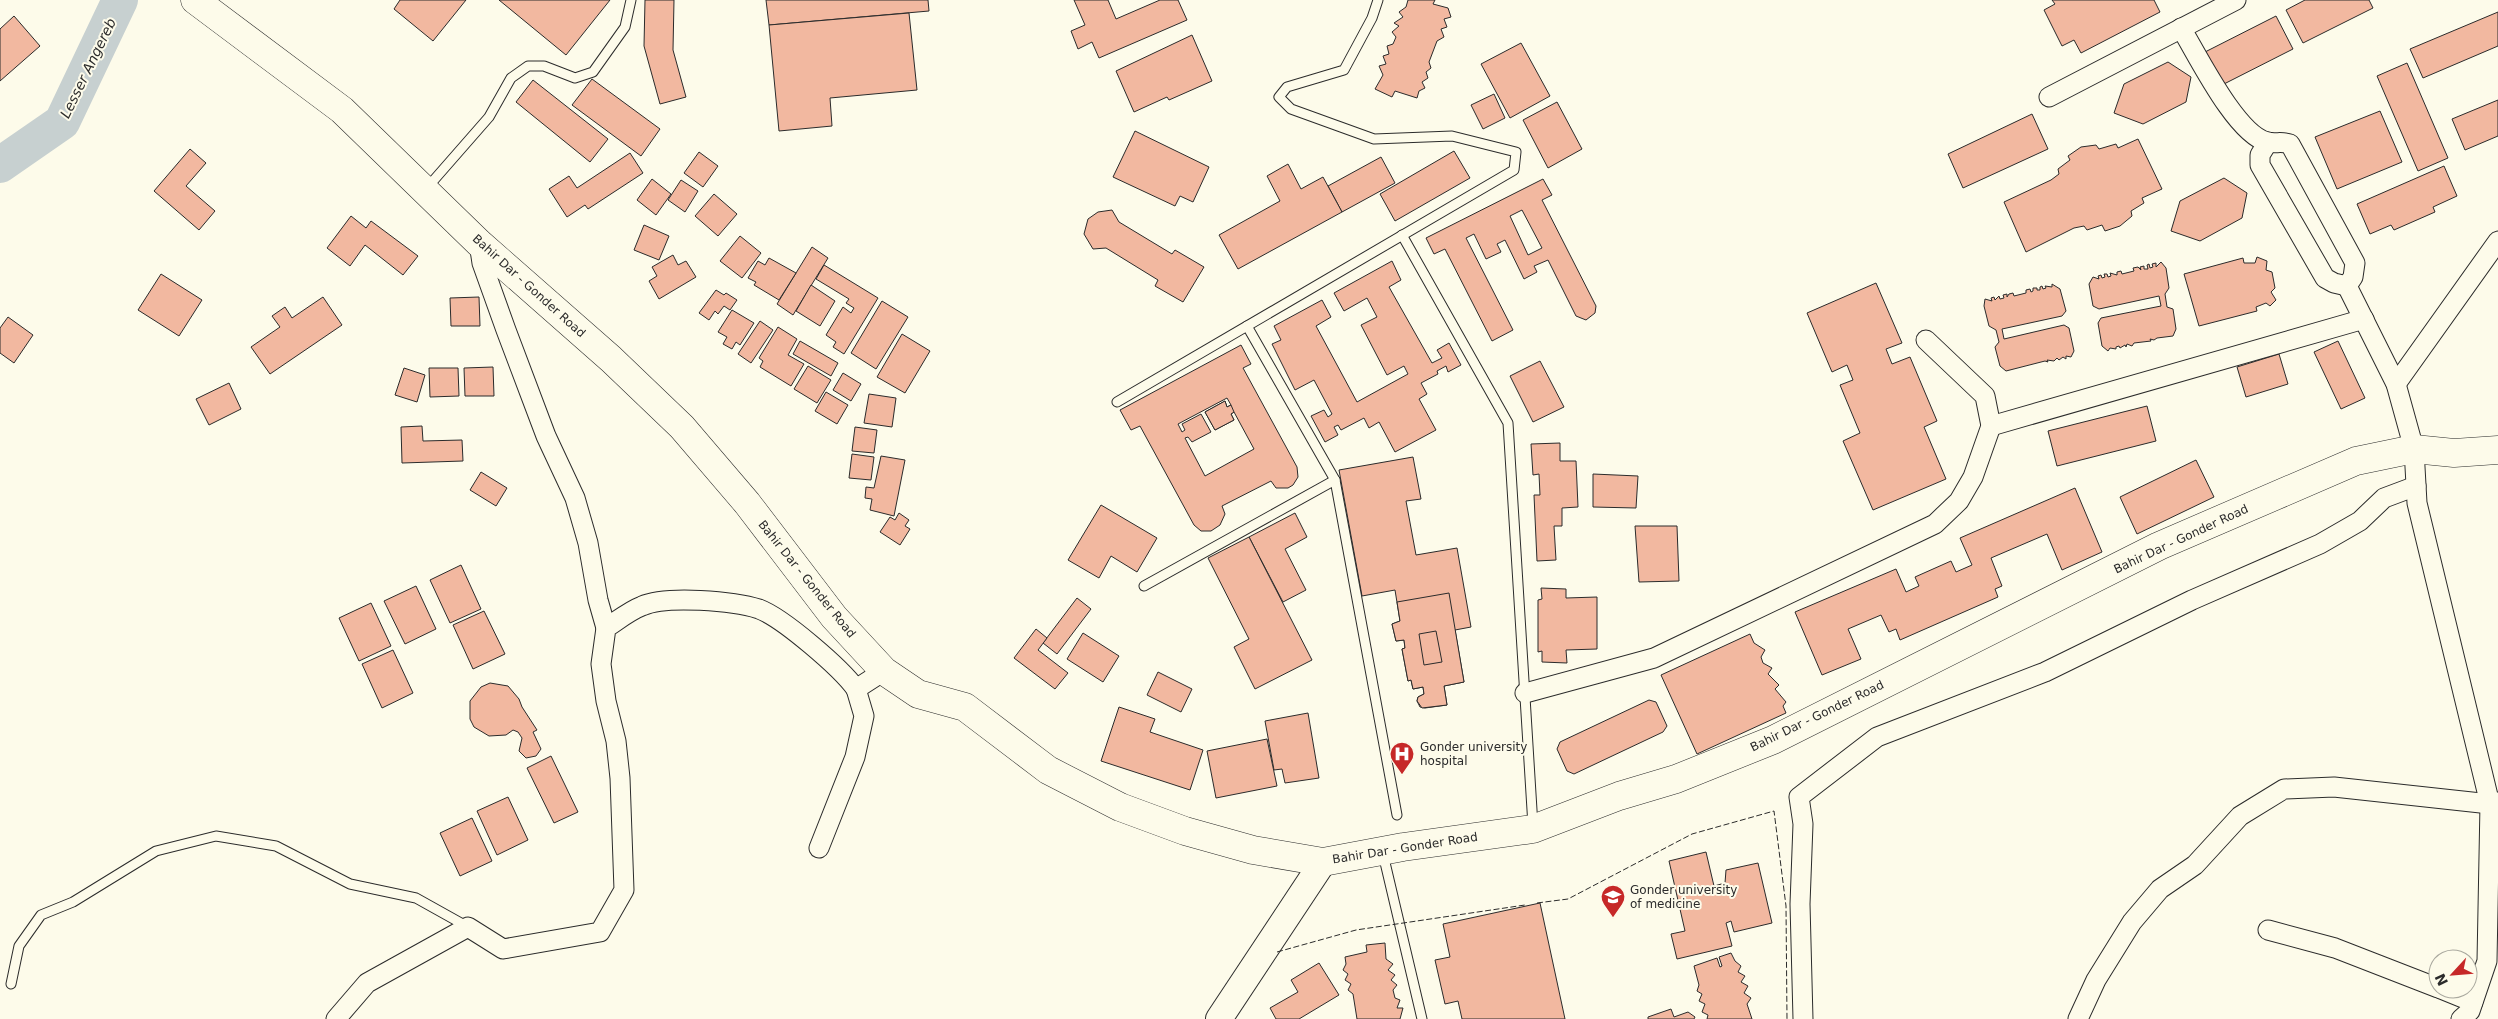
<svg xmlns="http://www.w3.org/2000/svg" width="2498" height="1019" viewBox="0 0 2498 1019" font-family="'DejaVu Sans',sans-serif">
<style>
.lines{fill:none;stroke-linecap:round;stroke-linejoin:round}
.river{stroke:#c7d0d0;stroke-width:36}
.building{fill:#f2b8a0;stroke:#2b2b2b;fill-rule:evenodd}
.lane-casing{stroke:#2b2b2b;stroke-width:11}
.street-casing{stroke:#2b2b2b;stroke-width:21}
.secondary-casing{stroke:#2b2b2b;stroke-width:28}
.highway-casing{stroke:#2b2b2b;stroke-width:29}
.lane{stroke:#fdfbea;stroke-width:9}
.street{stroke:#fdfbea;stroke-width:19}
.secondary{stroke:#fdfbea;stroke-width:26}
.highway{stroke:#fdfbea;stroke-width:28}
.fence{stroke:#2b2b2b;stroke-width:1;stroke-dasharray:6 2.5;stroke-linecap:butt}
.labels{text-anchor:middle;stroke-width:4;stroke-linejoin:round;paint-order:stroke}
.street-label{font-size:12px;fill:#2b2b2b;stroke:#fdfbea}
.poi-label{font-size:12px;fill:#2b2b2b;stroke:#fdfbea;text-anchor:start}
.water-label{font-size:14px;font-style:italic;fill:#2b2b2b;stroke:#fdfbea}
</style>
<rect width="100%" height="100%" fill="#fdfbea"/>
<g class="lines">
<polyline class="river" points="0,165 62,122 120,0"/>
</g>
<g class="building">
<polygon points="400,0 466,0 433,41 394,9"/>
<polygon points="499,0 610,0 566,55"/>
<polygon points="645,0 674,0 673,50 686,97 660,104 644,46"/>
<polygon points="766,0 928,0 929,11 769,25"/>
<polygon points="1074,0 1108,0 1116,19 1160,0 1178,0 1187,20 1099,58 1092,42 1078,49 1071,31 1085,25"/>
<polygon points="1408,0 1435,0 1433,4 1448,8 1451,17 1444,19 1447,27 1441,29 1444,37 1437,41 1429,62 1431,68 1426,72 1428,78 1422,82 1425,88 1419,91 1417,98 1395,91 1392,97 1375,89 1383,75 1379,66 1386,64 1383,56 1389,54 1387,46 1393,44 1396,37 1392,32 1399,26 1394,23 1403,17 1399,12 1406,7"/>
<polygon points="2052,0 2154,0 2160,12 2081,53 2074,40 2062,46 2044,10 2055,4"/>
<polygon points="2305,0 2369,0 2373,8 2303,43 2286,10"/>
<polygon points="2498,12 2498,46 2423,78 2410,49"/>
<polygon points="909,13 917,90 830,98 832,126 779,131 769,25"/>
<polygon points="14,16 40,46 0,81 0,29"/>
<polygon points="2276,16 2293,49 2222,85 2205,52"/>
<polygon points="1192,35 1212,81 1169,100 1167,97 1134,112 1116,71"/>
<polygon points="1521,43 1550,96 1510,118 1481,64"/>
<polygon points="2168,62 2191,77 2186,102 2143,124 2114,113 2124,84"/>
<polygon points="2407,63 2448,158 2418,171 2377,76"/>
<polygon points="592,79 660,129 641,156 572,105"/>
<polygon points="533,80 608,139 590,162 516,102"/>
<polygon points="1494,94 1505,118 1483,129 1471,105"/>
<polygon points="2498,100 2498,136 2465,150 2452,119"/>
<polygon points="1557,102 1582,149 1548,168 1523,120"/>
<polygon points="2380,111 2402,162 2337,189 2315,137"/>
<polygon points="2032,114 2048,149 1963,188 1948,154"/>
<polygon points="1135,131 1209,167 1193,202 1180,196 1175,206 1113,177"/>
<polygon points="2138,139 2162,189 2142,198 2144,203 2131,211 2132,216 2120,226 2105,231 2102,225 2087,230 2084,226 2074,228 2026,252 2004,202 2051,180 2059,174 2058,169 2070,160 2068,156 2081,147 2096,145 2099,149 2116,144 2118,148"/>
<polygon points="190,149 206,163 186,186 215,211 199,230 154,191"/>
<polygon points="1454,151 1470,178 1395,221 1380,194"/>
<polygon points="699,152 718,166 703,187 684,173"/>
<polygon points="630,153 643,173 588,209 585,205 567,217 549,189 569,176 577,188"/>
<polygon points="1381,157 1395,183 1342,212 1328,186"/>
<polygon points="1288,164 1301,189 1323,177 1342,212 1238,269 1219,235 1280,201 1267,176"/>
<polygon points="2444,166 2457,196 2433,207 2435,212 2394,230 2391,225 2370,234 2357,204"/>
<polygon points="2224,178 2247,193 2242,218 2200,241 2171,231 2180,201"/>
<polygon points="652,179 671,194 656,215 637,200"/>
<path d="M 1543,179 L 1552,195 L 1542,200 L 1596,306 L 1595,313 L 1586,320 L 1576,316 L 1548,260 L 1534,266 L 1537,272 L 1524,279 L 1505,240 L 1497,244 L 1501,252 L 1486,259 L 1474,234 L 1466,238 L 1513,330 L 1492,341 L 1445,249 L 1434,254 L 1426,238 ZM 1522,210 L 1542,248 L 1528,255 L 1510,216 Z"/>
<polygon points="681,180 698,191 685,212 668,200"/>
<polygon points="714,194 737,214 718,236 695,216"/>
<polygon points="1112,210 1119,222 1172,254 1175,250 1204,267 1183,302 1155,286 1158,280 1106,248 1093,249 1084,234 1088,219 1098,212"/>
<polygon points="351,216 366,228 371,221 418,256 403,275 365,245 350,266 327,248"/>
<polygon points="644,225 669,236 659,260 634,250"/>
<polygon points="740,236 761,253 742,278 720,261"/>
<polygon points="812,247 828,258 793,315 777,304"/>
<polygon points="673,255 678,265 686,261 696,277 659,299 649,281 657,276 652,267"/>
<polygon points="2257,257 2267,261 2266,270 2272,272 2275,288 2271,292 2276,300 2270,306 2266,303 2256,307 2257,311 2199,326 2184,274 2243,258 2244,263 2255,263"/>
<polygon points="769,258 796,273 779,300 754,285 756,282 748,278 758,261 765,265"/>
<polygon points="1392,261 1401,280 1389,287 1432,363 1442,358 1437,350 1449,343 1461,365 1448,372 1446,366 1437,371 1438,374 1421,383 1427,394 1419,399 1436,430 1395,452 1379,422 1369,428 1364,418 1341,430 1338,425 1334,427 1338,435 1325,442 1311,416 1324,410 1328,417 1332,414 1314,380 1295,390 1272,344 1281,340 1274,326 1322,300 1331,317 1316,326 1357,402 1408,374 1404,366 1387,375 1361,325 1377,317 1367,298 1344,311 1334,293"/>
<polygon points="2161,262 2166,268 2169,288 2165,294 2167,307 2173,309 2176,329 2173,336 2157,338 2154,340 2150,339 2151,341 2134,343 2132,346 2127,344 2126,347 2125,345 2120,348 2119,346 2116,347 2116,349 2110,348 2108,351 2102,346 2098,323 2101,318 2161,306 2159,296 2099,309 2093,306 2089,284 2093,277 2099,279 2098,276 2101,275 2102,278 2105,277 2104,274 2107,274 2108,277 2111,276 2110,273 2117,275 2117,272 2121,271 2122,274 2134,271 2133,268 2138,267 2141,270 2140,267 2144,266 2144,269 2148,269 2147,265 2149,264 2150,268 2153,267 2152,264 2156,263 2156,267"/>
<polygon points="824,265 878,298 844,354 833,347 836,342 826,335 843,307 851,313 854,308 846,303 849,299 816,279"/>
<polygon points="161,274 202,300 179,336 138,310"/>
<polygon points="1876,283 1902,343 1886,349 1892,364 1910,357 1937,421 1924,427 1946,479 1873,510 1843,441 1860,433 1840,385 1853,380 1847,365 1832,372 1807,313"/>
<polygon points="2052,284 2060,289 2066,311 2062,316 2002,329 2004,339 2064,325 2069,328 2074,351 2071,357 2066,356 2066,359 2063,357 2059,360 2057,358 2054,361 2047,360 2048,362 2045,361 2006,371 2000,366 1995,347 1999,342 1996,330 1989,326 1984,306 1985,299 1992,301 1991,298 1994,297 1995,300 1999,296 2000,299 2004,298 2003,295 2007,294 2007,297 2009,294 2013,293 2014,296 2026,293 2026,290 2030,289 2031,292 2033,291 2033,288 2037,288 2037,290 2040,290 2040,287 2042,286 2043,289 2046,288 2045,286 2052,287"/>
<polygon points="811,285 835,301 820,326 796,311"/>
<polygon points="716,290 724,295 726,293 737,300 730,310 724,306 718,314 715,311 709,320 699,313"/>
<polygon points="323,297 342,325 270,374 251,347 280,327 272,316 285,307 292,318"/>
<polygon points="479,297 480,326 451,326 450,298"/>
<polygon points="882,301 908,317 876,369 851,353"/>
<polygon points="732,310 754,323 740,345 736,342 732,349 723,344 727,337 718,332"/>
<polygon points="8,317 33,335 14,363 0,353 0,328"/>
<polygon points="760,321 773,330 751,363 738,354"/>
<polygon points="778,327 797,339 788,355 804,364 791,386 760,367 763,361 759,358"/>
<polygon points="902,334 930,351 905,393 877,377"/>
<polygon points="800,341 838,363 831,376 793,354"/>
<polygon points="2338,341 2365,398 2341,409 2314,352"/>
<path d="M 1241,345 L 1251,364 L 1243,368 L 1297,467 L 1298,477 L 1293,485 L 1288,488 L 1276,488 L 1271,481 L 1222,506 L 1225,514 L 1220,525 L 1211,531 L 1201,531 L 1194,525 L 1140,426 L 1131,430 L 1120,410 ZM 1227,398 L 1231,405 L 1227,407 L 1225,401 L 1205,412 L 1215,430 L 1234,420 L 1231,414 L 1234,412 L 1254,449 L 1205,476 L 1185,438 L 1188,437 L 1192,442 L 1211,432 L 1201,414 L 1182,424 L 1185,430 L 1182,432 L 1178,424 Z"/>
<polygon points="2279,354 2288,384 2246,397 2237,367"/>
<polygon points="1540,361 1564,407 1533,422 1510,376"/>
<polygon points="808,366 831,380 817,403 794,389"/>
<polygon points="493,367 494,396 465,396 464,368"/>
<polygon points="404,368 425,375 417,402 395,395"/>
<polygon points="429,368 458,368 459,396 430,397"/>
<polygon points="843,373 861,384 851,401 833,390"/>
<polygon points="229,383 241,409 209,425 196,399"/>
<polygon points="826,392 848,405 837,424 815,411"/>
<polygon points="869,394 896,398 892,427 864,423"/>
<polygon points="1225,401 1227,407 1231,405 1234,412 1231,414 1234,420 1215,430 1205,412"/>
<polygon points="2147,406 2156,441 2057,466 2048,431"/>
<polygon points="422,426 423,441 462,440 463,461 402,463 401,427"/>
<polygon points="855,427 877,430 874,453 852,451"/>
<polygon points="1560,443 1560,461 1576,461 1578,507 1562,508 1562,526 1554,526 1556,560 1537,561 1534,495 1540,495 1539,474 1533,475 1531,444"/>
<polygon points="852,454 874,457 871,480 849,478"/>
<polygon points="881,456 905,460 894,516 870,510 872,499 865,498 866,487 874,488"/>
<polygon points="1413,457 1421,499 1406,501 1416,555 1457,548 1471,627 1455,630 1464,682 1444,686 1447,705 1425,708 1420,707 1417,701 1418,697 1424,694 1423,687 1413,689 1411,680 1408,681 1402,649 1405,648 1404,640 1396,641 1392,624 1400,621 1395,590 1362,596 1339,470"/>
<polygon points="2196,460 2214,497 2137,534 2120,497"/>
<polygon points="481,472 507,488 496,506 470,490"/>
<polygon points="1593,474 1638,476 1636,508 1593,507"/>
<polygon points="2075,488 2102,552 2062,570 2047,534 1991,558 2002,586 1995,589 1998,597 1900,640 1896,629 1889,632 1881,615 1848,629 1861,659 1822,675 1795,612 1896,569 1906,592 1919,586 1915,577 1951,561 1956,572 1972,565 1960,538"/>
<polygon points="1101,505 1157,538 1137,572 1111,556 1099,578 1068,560"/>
<polygon points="899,513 909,520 905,526 910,529 900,545 880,532 890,517 895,520"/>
<polygon points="1295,513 1307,537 1285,549 1306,590 1283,602 1249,537"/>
<polygon points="1635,526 1677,526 1679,581 1639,582"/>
<polygon points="1249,537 1312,660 1255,689 1234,647 1249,639 1208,558"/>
<polygon points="461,565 481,609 450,623 430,580"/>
<polygon points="416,586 436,629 405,644 384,601"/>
<polygon points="1541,588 1566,589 1566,598 1597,597 1597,649 1566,650 1567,663 1542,662 1542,651 1538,652 1538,600 1542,599"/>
<path d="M 1449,593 L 1464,682 L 1444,686 L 1447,705 L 1422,708 L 1417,701 L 1418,697 L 1424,694 L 1423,687 L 1413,689 L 1411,680 L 1408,681 L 1402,649 L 1405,648 L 1404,640 L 1396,641 L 1392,624 L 1400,621 L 1397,602 ZM 1436,631 L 1442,662 L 1424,665 L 1419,634 Z"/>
<polygon points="1077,598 1091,609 1057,654 1043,643"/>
<polygon points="371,603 391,646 359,661 339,618"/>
<polygon points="484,611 505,654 473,669 453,625"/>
<polygon points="1036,629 1047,638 1038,650 1068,673 1055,689 1014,658"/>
<polygon points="1083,633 1119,656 1103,682 1067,659"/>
<polygon points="1750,634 1754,643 1765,650 1761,657 1763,663 1772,668 1768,674 1779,685 1775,689 1786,702 1783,706 1786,713 1697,754 1661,675"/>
<polygon points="393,650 413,693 382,708 362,664"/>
<polygon points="1158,672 1192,689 1181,712 1147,695"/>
<polygon points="490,683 508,686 519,699 522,707 537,730 533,732 541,749 536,756 526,758 519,751 522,738 518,732 513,730 506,735 489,736 474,727 470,719 470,701 481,687"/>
<polygon points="1649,700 1656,702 1667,726 1663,732 1574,774 1567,771 1557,749 1560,742"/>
<polygon points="1119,707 1155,719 1150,732 1203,750 1190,790 1101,761"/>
<polygon points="1308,713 1319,778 1285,783 1282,769 1274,770 1265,721"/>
<polygon points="1267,739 1277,786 1216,798 1207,751"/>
<polygon points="551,756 578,812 554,823 527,768"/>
<polygon points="508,797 528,840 497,855 477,811"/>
<polygon points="472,818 492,861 460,876 440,833"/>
<polygon points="1706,852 1714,886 1725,883 1726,870 1758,863 1772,923 1734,932 1731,921 1726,923 1732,946 1677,959 1671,934 1685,931 1669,861"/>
<polygon points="1540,903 1565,1019 1462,1019 1458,1001 1445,1004 1435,960 1450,957 1443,924"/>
<polygon points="1385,943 1386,959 1393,964 1388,970 1395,975 1391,980 1397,985 1393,990 1395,998 1400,1000 1397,1008 1403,1008 1400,1019 1357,1019 1353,994 1348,990 1351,984 1345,980 1348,974 1343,970 1346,964 1345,957 1367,952 1366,945"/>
<polygon points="1731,953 1735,961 1741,966 1738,972 1745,976 1741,982 1748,986 1744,993 1751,998 1747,1004 1752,1019 1707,1019 1708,1015 1702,1012 1705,1004 1699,1001 1702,994 1697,991 1699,985 1694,966 1717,958 1720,967 1722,966 1719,957"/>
<polygon points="1319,963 1339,995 1299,1019 1276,1019 1270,1008 1298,992 1291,980"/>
<polygon points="1671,1009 1674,1017 1688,1012 1695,1017 1694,1019 1648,1019 1648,1017"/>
</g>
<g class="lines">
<defs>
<g id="lane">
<polyline points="426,189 489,117 511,78 528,66 544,66 575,78 593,72 625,27 631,0"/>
<polyline points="1402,235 1508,423 1533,826"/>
<polyline points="1247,326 1335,480 1397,815"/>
<polyline points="1117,402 1514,170 1516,152 1452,136 1374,139 1291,109 1279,97 1287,87 1344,70 1372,18 1378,0"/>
<polyline points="1144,586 1335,480"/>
<polyline points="1383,854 1422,1019"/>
<polyline points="11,984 19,946 41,915 73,902 156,851 216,836 276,846 350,884 416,898 468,927"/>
</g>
<g id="street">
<path d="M 2181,28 C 2198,56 2236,134 2267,142 C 2275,144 2282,141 2290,144 L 2355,263 L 2353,277 L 2347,286"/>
<polyline points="2049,97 2236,0"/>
<polyline points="2268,142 2260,155 2260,165 2325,278 2334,283 2347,286"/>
<polyline points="479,243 482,263 506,330 546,436 575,498 588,543 598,600 606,628"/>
<polyline points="2347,286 2396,384 2414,449 2417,503 2490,804 2487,961 2470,1011 2461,1019"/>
<polyline points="2396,384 2498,241"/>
<polyline points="1991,426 2364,319"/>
<polyline points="1525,693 1654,658 1935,524 1959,501 1973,477 1991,426 1985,396 1926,340"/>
<polyline points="819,848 855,757 864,716 856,689"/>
<polyline points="2268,930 2335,948 2438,988"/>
<polyline points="2441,989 2473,1002"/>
<path d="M 336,1019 L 367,983 L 468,927 L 503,949 L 600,932 L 624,890 L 620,778 L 616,741 L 606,701 L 601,664 L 606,628 C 617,621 629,611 642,606 C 666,595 734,601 759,609 C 783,618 841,668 856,689 L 884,671"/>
<polyline points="1803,1019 1800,904 1803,824 1799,797 1877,737 2045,672 2192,600 2320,544 2360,521 2384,498 2416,486"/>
<polyline points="2078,1019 2096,980 2132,922 2160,889 2195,865 2240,816 2284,789 2334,787 2490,804 2498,802"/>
</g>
<polyline id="secondary" points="1219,1019 1323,862"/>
<polyline id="highway" points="195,0 342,110 479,243 611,359 682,427 747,503 834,617 884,671 918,694 965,707 1048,770 1120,807 1185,831 1253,850 1323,862 1403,847 1533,829 1619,796 1676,779 1773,740 2159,546 2356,461 2414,449 2454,453 2498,450"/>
</defs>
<use href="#lane" class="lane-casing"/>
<use href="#street" class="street-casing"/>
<use href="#secondary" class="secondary-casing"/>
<use href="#highway" class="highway-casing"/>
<use href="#lane" class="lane"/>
<use href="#street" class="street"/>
<use href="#secondary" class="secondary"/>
<use href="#highway" class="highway"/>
<g class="fence">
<polyline points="1537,903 1568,899 1692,834 1774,811 1786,906 1787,1019"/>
<polyline points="1277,952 1356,930 1525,905"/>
</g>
</g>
<defs>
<symbol id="hospital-pin" viewBox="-11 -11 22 30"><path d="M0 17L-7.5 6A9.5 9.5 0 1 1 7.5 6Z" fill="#c62828" stroke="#fdfbea"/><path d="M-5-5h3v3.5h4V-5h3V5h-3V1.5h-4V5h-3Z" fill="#fff"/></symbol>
<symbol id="university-pin" viewBox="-11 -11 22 30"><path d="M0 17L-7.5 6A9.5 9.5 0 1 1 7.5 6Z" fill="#c62828" stroke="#fdfbea"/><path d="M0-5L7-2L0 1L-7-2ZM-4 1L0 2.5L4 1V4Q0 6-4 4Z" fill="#fff"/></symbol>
</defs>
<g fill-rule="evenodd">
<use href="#hospital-pin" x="1388" y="740" width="28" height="38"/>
<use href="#university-pin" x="1599" y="883" width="28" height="38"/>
</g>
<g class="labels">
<g class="street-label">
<text transform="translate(529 286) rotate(42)" y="4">Bahir Dar - Gonder Road</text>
<text transform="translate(2181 539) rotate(-25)" y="4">Bahir Dar - Gonder Road</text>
<text transform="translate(807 579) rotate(51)" y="4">Bahir Dar - Gonder Road</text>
<text transform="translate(1817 716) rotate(-26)" y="4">Bahir Dar - Gonder Road</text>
<text transform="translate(1405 848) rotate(-9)" y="4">Bahir Dar - Gonder Road</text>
</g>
<g class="poi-label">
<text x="1420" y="751">Gonder university<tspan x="1420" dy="14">hospital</tspan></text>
<text x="1630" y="894">Gonder university<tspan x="1630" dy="14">of medicine</tspan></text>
</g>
<g class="water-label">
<text transform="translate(88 68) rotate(-64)" y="5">Lesser Angereb</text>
</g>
</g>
<g transform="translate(2453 974) rotate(244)"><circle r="24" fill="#fdfbea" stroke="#a9a89e"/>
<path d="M0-4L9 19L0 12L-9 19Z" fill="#c62828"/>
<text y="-8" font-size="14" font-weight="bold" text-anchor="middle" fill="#2b2b2b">N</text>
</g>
</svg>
